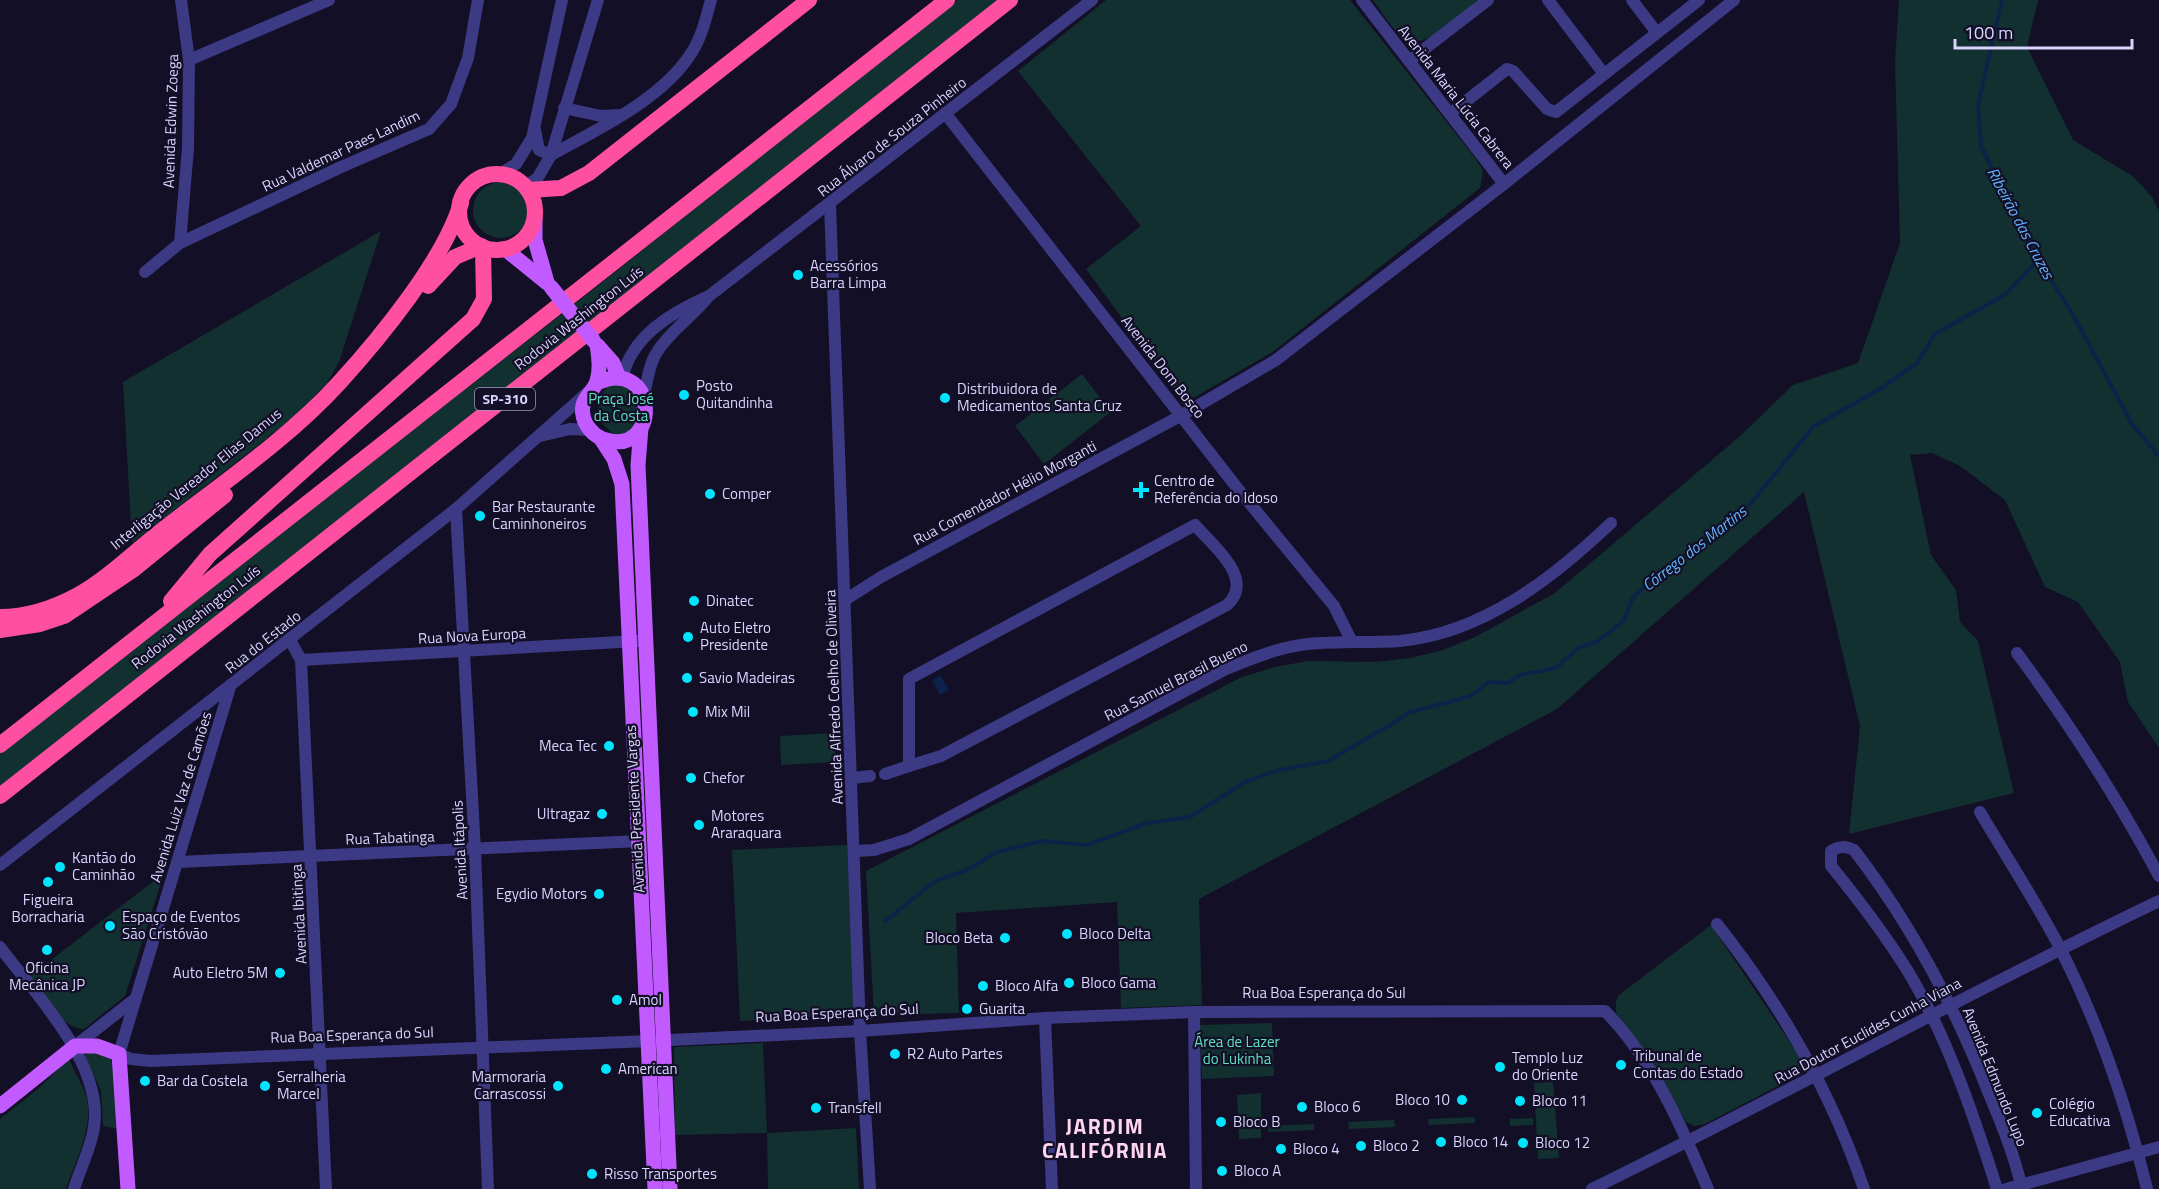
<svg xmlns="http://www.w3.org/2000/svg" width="2159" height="1189" viewBox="0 0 2159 1189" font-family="'Titillium Web',sans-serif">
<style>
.green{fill:#12302f}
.water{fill:#0c2248}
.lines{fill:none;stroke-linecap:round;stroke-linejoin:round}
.stream{stroke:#0c2248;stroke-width:4}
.minor{stroke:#3d3a85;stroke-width:12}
.major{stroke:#c25bff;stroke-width:15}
.highway{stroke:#ff4fa3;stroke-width:16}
.major-bridge{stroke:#c25bff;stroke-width:15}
.poi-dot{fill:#00e5ff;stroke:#130f26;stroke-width:2}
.labels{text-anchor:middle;stroke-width:4.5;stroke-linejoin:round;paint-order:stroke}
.shield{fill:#130f26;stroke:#9e99be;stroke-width:1.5}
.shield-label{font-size:14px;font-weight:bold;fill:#d9d4ff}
.street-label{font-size:15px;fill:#d9d4ff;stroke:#130f26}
.poi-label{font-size:15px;fill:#d9d4ff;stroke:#130f26;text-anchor:start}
.park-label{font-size:15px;fill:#5fe0c0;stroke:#130f26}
.water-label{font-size:16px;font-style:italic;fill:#62b6ff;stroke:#130f26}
.district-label{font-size:21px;font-weight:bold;letter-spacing:1.5px;fill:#ffd6f0;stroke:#130f26}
</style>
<rect width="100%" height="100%" fill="#130f26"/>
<g class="green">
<polygon points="957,0 998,0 0,787 0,750 585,296"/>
<polygon points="1106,0 1350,0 1476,159 1483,171 1480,188 1274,351 1195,397 1180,397 1086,269 1141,226 1018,71"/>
<path d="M 1373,0 L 1478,0 C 1462,13 1423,54 1403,38 C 1391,28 1382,12 1373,0 Z"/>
<polygon points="1899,0 2038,0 2027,47 2073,140 2134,177 2152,197 2159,211 2159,748 2128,702 2120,662 2078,602 2045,587 2005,500 1960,466 1932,453 1910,455 1931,555 1956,590 1960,622 1978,641 2014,793 1849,834 1860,726 1804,492 1557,709 1199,899 1202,1005 1121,1008 1117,902 956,913 959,1013 874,1015 866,871 1242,677 1275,667 1308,661 1376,662 1410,658 1443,650 1475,637 1555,593 1739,437 1793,385 1858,363 1900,243 1895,62"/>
<circle cx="501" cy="210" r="28"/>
<polygon points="381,231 339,362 327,383 293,418 132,543 123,382"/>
<polygon points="1082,374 1111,412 1044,464 1015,426"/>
<polygon points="621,381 641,397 638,427 621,435 612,433 600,421 598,402 608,384"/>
<polygon points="834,733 836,762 781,765 780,736"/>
<polygon points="847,845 855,1014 740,1021 732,850"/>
<path d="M 164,873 L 125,996 L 84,1029 C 61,1029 43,994 29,977 Z"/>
<polygon points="1711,925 1802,1060 1802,1068 1799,1075 1705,1124 1694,1126 1686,1122 1648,1057 1616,1013 1616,1001 1619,995"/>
<polygon points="1272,1023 1274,1076 1202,1079 1200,1025"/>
<polygon points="763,1043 767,1133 856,1128 859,1189 768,1189 767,1133 675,1135 674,1047"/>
<polygon points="93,1049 109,1057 112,1062 118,1129 103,1126 101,1090 84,1056"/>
<path d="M 69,1058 C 73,1070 80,1080 85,1092 C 96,1123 76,1160 66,1189 L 0,1189 L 0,1119 L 38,1089 Z"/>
<polygon points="1553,1082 1559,1158 1538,1159 1534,1083"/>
<polygon points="1261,1093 1261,1138 1239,1139 1237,1095"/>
<polygon points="1475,1117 1475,1123 1429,1125 1428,1119"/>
<polygon points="1533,1118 1533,1125 1510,1126 1510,1119"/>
<polygon points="1394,1120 1395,1127 1349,1129 1348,1122"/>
<polygon points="1314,1124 1314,1130 1268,1132 1268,1126"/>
</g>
<polygon class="water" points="940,675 949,690 940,695 932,680"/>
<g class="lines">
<g class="stream">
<polyline points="2002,0 1978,105 1981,146 2038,260 2072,313 2132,424 2159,456"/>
<polyline points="885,921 935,881 967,870 997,852 1042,841 1087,845 1147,823 1190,817 1243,783 1275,771 1328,761 1397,721 1407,713 1471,696 1488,682 1508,683 1520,675 1556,668 1578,648 1598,641 1624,621 1632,599 1656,575 1710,538 1747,508 1813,427 1883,387 1917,363 1935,334 2006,294 2038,260"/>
</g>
<g class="minor">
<polyline points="1362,0 1504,184"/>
<polyline points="1548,0 1604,74"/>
<polyline points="1632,0 1657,33"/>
<polyline points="189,60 329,0"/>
<polyline points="1410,60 1488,0"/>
<polyline points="564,108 601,116 621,115"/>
<polyline points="945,113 1238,489 1334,606 1352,642"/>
<polyline points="1451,113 1507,69 1513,71 1547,109 1556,112 1699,0"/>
<path d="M 535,130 L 539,150 L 551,155 C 598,129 663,99 692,52 C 702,36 706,18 711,0"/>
<polyline points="500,174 516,164 532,138 562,0"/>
<polyline points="525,186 537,179 551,155 598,0"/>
<polyline points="830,204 860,1031 870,1189"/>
<polyline points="180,243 188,148 189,60 181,0"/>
<polyline points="145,272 180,243 341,167 429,129 451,104 468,58 478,0"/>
<path d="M 622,379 C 631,336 672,312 709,296 L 1092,0"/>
<path d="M 644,396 C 647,382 649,364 657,352 C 669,332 693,316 708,297"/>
<polyline points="540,436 570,429 590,430"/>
<polyline points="456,509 475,850 488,1189"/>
<path d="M 1195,525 C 1213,546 1256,579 1227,605 L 941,756 L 909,766 L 909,679 Z"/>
<polyline points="845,600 881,577 1182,415 1276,360 1504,184 1734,0"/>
<polyline points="290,640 301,660 326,1189"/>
<path d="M 2017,653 C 2070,725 2117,797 2159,876"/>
<polyline points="301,660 638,641"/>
<path d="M 230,687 L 119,1054 L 131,1059 L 151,1061 L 649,1041 L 860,1031 L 1045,1018 L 1194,1012 L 1605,1011 C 1653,1060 1682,1127 1708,1189"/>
<polyline points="885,774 909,766"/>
<polyline points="852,778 870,776"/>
<path d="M 1980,812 C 2007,858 2037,903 2061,950 C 2099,1025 2127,1107 2147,1189"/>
<path d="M 856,851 L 874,850 L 909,839 L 1226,669 C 1253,658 1279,647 1308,644 C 1339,641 1369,643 1400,641 C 1483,633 1553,578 1611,523"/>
<polyline points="178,862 640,841"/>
<polyline points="0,865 456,509 588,392"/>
<path d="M 1717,924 C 1781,1005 1831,1091 1864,1189"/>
<path d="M 0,947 C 35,994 104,1064 94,1127 C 91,1148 80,1169 74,1189"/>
<polyline points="1194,1012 1196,1189"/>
<polyline points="1045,1018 1052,1189"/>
<polyline points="75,1046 135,999"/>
<path d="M 1592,1189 C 1782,1096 1967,993 2159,901"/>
<path d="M 1997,1189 C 1974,1116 1948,1039 1909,973 C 1886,936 1858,899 1831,866 L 1831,851 C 1839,846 1845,846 1854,850 C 1911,924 1955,1007 1989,1094 C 2002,1124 2015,1157 2022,1189"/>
<polyline points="2006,1189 2159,1147"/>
</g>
<g class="major">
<polyline points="535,218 535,240 547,282"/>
<polyline points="505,249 547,283"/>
<path d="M 597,345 C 599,356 601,369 597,381 C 593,395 576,399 585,422 C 590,432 599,439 610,441 C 661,451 657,356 597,383"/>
<polyline points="598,346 613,363 619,378"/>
<polyline points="641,428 638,465 670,1189"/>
<polyline points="601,439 614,459 622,484 655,1189"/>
<polyline points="0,1106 75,1046 97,1046 119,1054 128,1189"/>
</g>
<g class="highway">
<circle cx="497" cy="212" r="38"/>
<polyline points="528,190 561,188 589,173 809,0"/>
<polyline points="428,286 455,257 481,246"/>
<polyline points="171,601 210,554 473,319 484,299 483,247"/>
<path d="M 0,617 C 28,617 54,608 78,595 C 107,579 134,552 161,531 C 220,485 289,438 339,383 C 380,338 444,260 461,203"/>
<polyline points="0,630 40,624 64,616 134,569 225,495"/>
<polyline points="0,745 947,0"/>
<polyline points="0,796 1010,0"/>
</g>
<polyline class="major-bridge" points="551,287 593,340"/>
</g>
<g class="poi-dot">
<circle cx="798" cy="275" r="6"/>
<circle cx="684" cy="395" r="6"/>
<circle cx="945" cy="398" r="6"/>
<path d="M1138 481h6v6h6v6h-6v6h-6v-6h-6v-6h6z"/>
<circle cx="710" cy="494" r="6"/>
<circle cx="480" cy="516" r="6"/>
<circle cx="694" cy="601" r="6"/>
<circle cx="688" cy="637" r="6"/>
<circle cx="687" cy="678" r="6"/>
<circle cx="693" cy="712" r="6"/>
<circle cx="609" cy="746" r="6"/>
<circle cx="691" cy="778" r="6"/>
<circle cx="602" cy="814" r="6"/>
<circle cx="699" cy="825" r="6"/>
<circle cx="60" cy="867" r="6"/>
<circle cx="48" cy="882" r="6"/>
<circle cx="599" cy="894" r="6"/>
<circle cx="110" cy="926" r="6"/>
<circle cx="1067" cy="934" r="6"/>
<circle cx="1005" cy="938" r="6"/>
<circle cx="47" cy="950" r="6"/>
<circle cx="280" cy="973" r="6"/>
<circle cx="1069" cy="983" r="6"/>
<circle cx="983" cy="986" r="6"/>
<circle cx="617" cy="1000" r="6"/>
<circle cx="967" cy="1009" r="6"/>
<circle cx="895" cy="1054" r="6"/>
<circle cx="1621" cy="1065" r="6"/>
<circle cx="1500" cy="1067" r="6"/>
<circle cx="606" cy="1069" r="6"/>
<circle cx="145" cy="1081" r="6"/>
<circle cx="265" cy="1086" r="6"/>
<circle cx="558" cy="1086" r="6"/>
<circle cx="1462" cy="1100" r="6"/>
<circle cx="1520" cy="1101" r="6"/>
<circle cx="1302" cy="1107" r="6"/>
<circle cx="816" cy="1108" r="6"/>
<circle cx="2037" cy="1113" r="6"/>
<circle cx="1221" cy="1122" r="6"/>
<circle cx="1441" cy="1142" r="6"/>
<circle cx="1523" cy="1143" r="6"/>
<circle cx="1361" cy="1146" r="6"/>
<circle cx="1281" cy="1149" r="6"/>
<circle cx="1222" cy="1171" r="6"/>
<circle cx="592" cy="1174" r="6"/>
</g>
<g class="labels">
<rect class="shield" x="475" y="388" width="60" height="22" rx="4.5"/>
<g class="shield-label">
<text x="505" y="404">SP-310</text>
</g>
<g class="street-label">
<text transform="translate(1456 97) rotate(52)" y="5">Avenida Maria Lúcia Cabrera</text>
<text transform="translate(171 121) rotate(-88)" y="5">Avenida Edwin Zoega</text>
<text transform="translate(892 137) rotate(-38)" y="5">Rua Álvaro de Souza Pinheiro</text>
<text transform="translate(341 151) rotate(-25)" y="5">Rua Valdemar Paes Landim</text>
<text transform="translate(579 318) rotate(-38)" y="5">Rodovia Washington Luís</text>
<text transform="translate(1163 367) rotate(52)" y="5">Avenida Dom Bosco</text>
<text transform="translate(196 479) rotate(-39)" y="5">Interligação Vereador Elias Damus</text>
<text transform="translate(1005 493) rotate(-28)" y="5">Rua Comendador Hélio Morganti</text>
<text transform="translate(196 617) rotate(-38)" y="5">Rodovia Washington Luís</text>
<text transform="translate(472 636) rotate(-3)" y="5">Rua Nova Europa</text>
<text transform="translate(263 642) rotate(-38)" y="5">Rua do Estado</text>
<text transform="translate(1176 681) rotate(-27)" y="5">Rua Samuel Brasil Bueno</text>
<text transform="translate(834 697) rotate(-92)" y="5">Avenida Alfredo Coelho de Oliveira</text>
<text transform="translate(181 797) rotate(-73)" y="5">Avenida Luiz Vaz de Camões</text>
<text transform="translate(635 809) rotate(-93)" y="5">Avenida Presidente Vargas</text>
<text transform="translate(390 838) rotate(-2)" y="5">Rua Tabatinga</text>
<text transform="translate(460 850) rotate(-93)" y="5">Avenida Itápolis</text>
<text transform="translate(299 914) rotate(-93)" y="5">Avenida Ibitinga</text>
<text x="1324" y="998">Rua Boa Esperança do Sul</text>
<text transform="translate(837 1013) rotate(-3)" y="5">Rua Boa Esperança do Sul</text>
<text transform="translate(1868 1031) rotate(-28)" y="5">Rua Doutor Euclides Cunha Viana</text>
<text transform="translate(352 1035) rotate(-2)" y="5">Rua Boa Esperança do Sul</text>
<text transform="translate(1995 1077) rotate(68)" y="5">Avenida Edmundo Lupo</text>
</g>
<g class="poi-label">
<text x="810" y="271">Acessórios<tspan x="810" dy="17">Barra Limpa</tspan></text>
<text x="696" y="391">Posto<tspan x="696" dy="17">Quitandinha</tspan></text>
<text x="957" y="394">Distribuidora de<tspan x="957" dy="17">Medicamentos Santa Cruz</tspan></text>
<text x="1154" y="486">Centro de<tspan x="1154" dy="17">Referência do Idoso</tspan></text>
<text x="722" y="499">Comper</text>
<text x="492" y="512">Bar Restaurante<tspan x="492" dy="17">Caminhoneiros</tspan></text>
<text x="706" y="606">Dinatec</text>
<text x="700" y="633">Auto Eletro<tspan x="700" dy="17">Presidente</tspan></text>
<text x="699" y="683">Savio Madeiras</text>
<text x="705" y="717">Mix Mil</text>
<text x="597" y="751" text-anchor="end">Meca Tec</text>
<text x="703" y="783">Chefor</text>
<text x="590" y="819" text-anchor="end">Ultragaz</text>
<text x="711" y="821">Motores<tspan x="711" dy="17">Araraquara</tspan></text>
<text x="72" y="863">Kantão do<tspan x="72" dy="17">Caminhão</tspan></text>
<text x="587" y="899" text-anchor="end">Egydio Motors</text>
<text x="48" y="905" text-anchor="middle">Figueira<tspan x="48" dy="17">Borracharia</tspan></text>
<text x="122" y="922">Espaço de Eventos<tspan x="122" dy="17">São Cristóvão</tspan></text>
<text x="1079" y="939">Bloco Delta</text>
<text x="993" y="943" text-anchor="end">Bloco Beta</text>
<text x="47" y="973" text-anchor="middle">Oficina<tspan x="47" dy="17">Mecânica JP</tspan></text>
<text x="268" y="978" text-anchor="end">Auto Eletro 5M</text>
<text x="1081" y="988">Bloco Gama</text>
<text x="995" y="991">Bloco Alfa</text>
<text x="629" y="1005">Amol</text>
<text x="979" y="1014">Guarita</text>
<text x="907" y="1059">R2 Auto Partes</text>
<text x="1633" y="1061">Tribunal de<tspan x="1633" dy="17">Contas do Estado</tspan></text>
<text x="1512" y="1063">Templo Luz<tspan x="1512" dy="17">do Oriente</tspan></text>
<text x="618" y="1074">American</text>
<text x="277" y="1082">Serralheria<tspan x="277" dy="17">Marcel</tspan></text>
<text x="546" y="1082" text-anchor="end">Marmoraria<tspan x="546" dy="17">Carrascossi</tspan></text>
<text x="157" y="1086">Bar da Costela</text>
<text x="1450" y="1105" text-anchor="end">Bloco 10</text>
<text x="1532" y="1106">Bloco 11</text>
<text x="2049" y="1109">Colégio<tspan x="2049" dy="17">Educativa</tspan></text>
<text x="1314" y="1112">Bloco 6</text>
<text x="828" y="1113">Transfell</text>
<text x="1233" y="1127">Bloco B</text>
<text x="1453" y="1147">Bloco 14</text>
<text x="1535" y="1148">Bloco 12</text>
<text x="1373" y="1151">Bloco 2</text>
<text x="1293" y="1154">Bloco 4</text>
<text x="1234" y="1176">Bloco A</text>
<text x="604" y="1179">Risso Transportes</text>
</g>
<g class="park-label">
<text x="621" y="404">Praça José<tspan x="621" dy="17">da Costa</tspan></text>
<text x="1237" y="1047">Área de Lazer<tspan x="1237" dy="17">do Lukinha</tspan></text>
</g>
<g class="water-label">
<text transform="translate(2021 223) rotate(62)" y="6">Ribeirão das Cruzes</text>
<text transform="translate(1694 548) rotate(-38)" y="6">Córrego dos Martins</text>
</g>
<g class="district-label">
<text x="1105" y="1134">JARDIM<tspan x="1105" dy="24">CALIFÓRNIA</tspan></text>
</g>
</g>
<path d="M1955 39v9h177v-9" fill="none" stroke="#d9d4ff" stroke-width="3"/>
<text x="1964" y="39" font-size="18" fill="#d9d4ff" stroke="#130f26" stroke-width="4.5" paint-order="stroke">100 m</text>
</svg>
